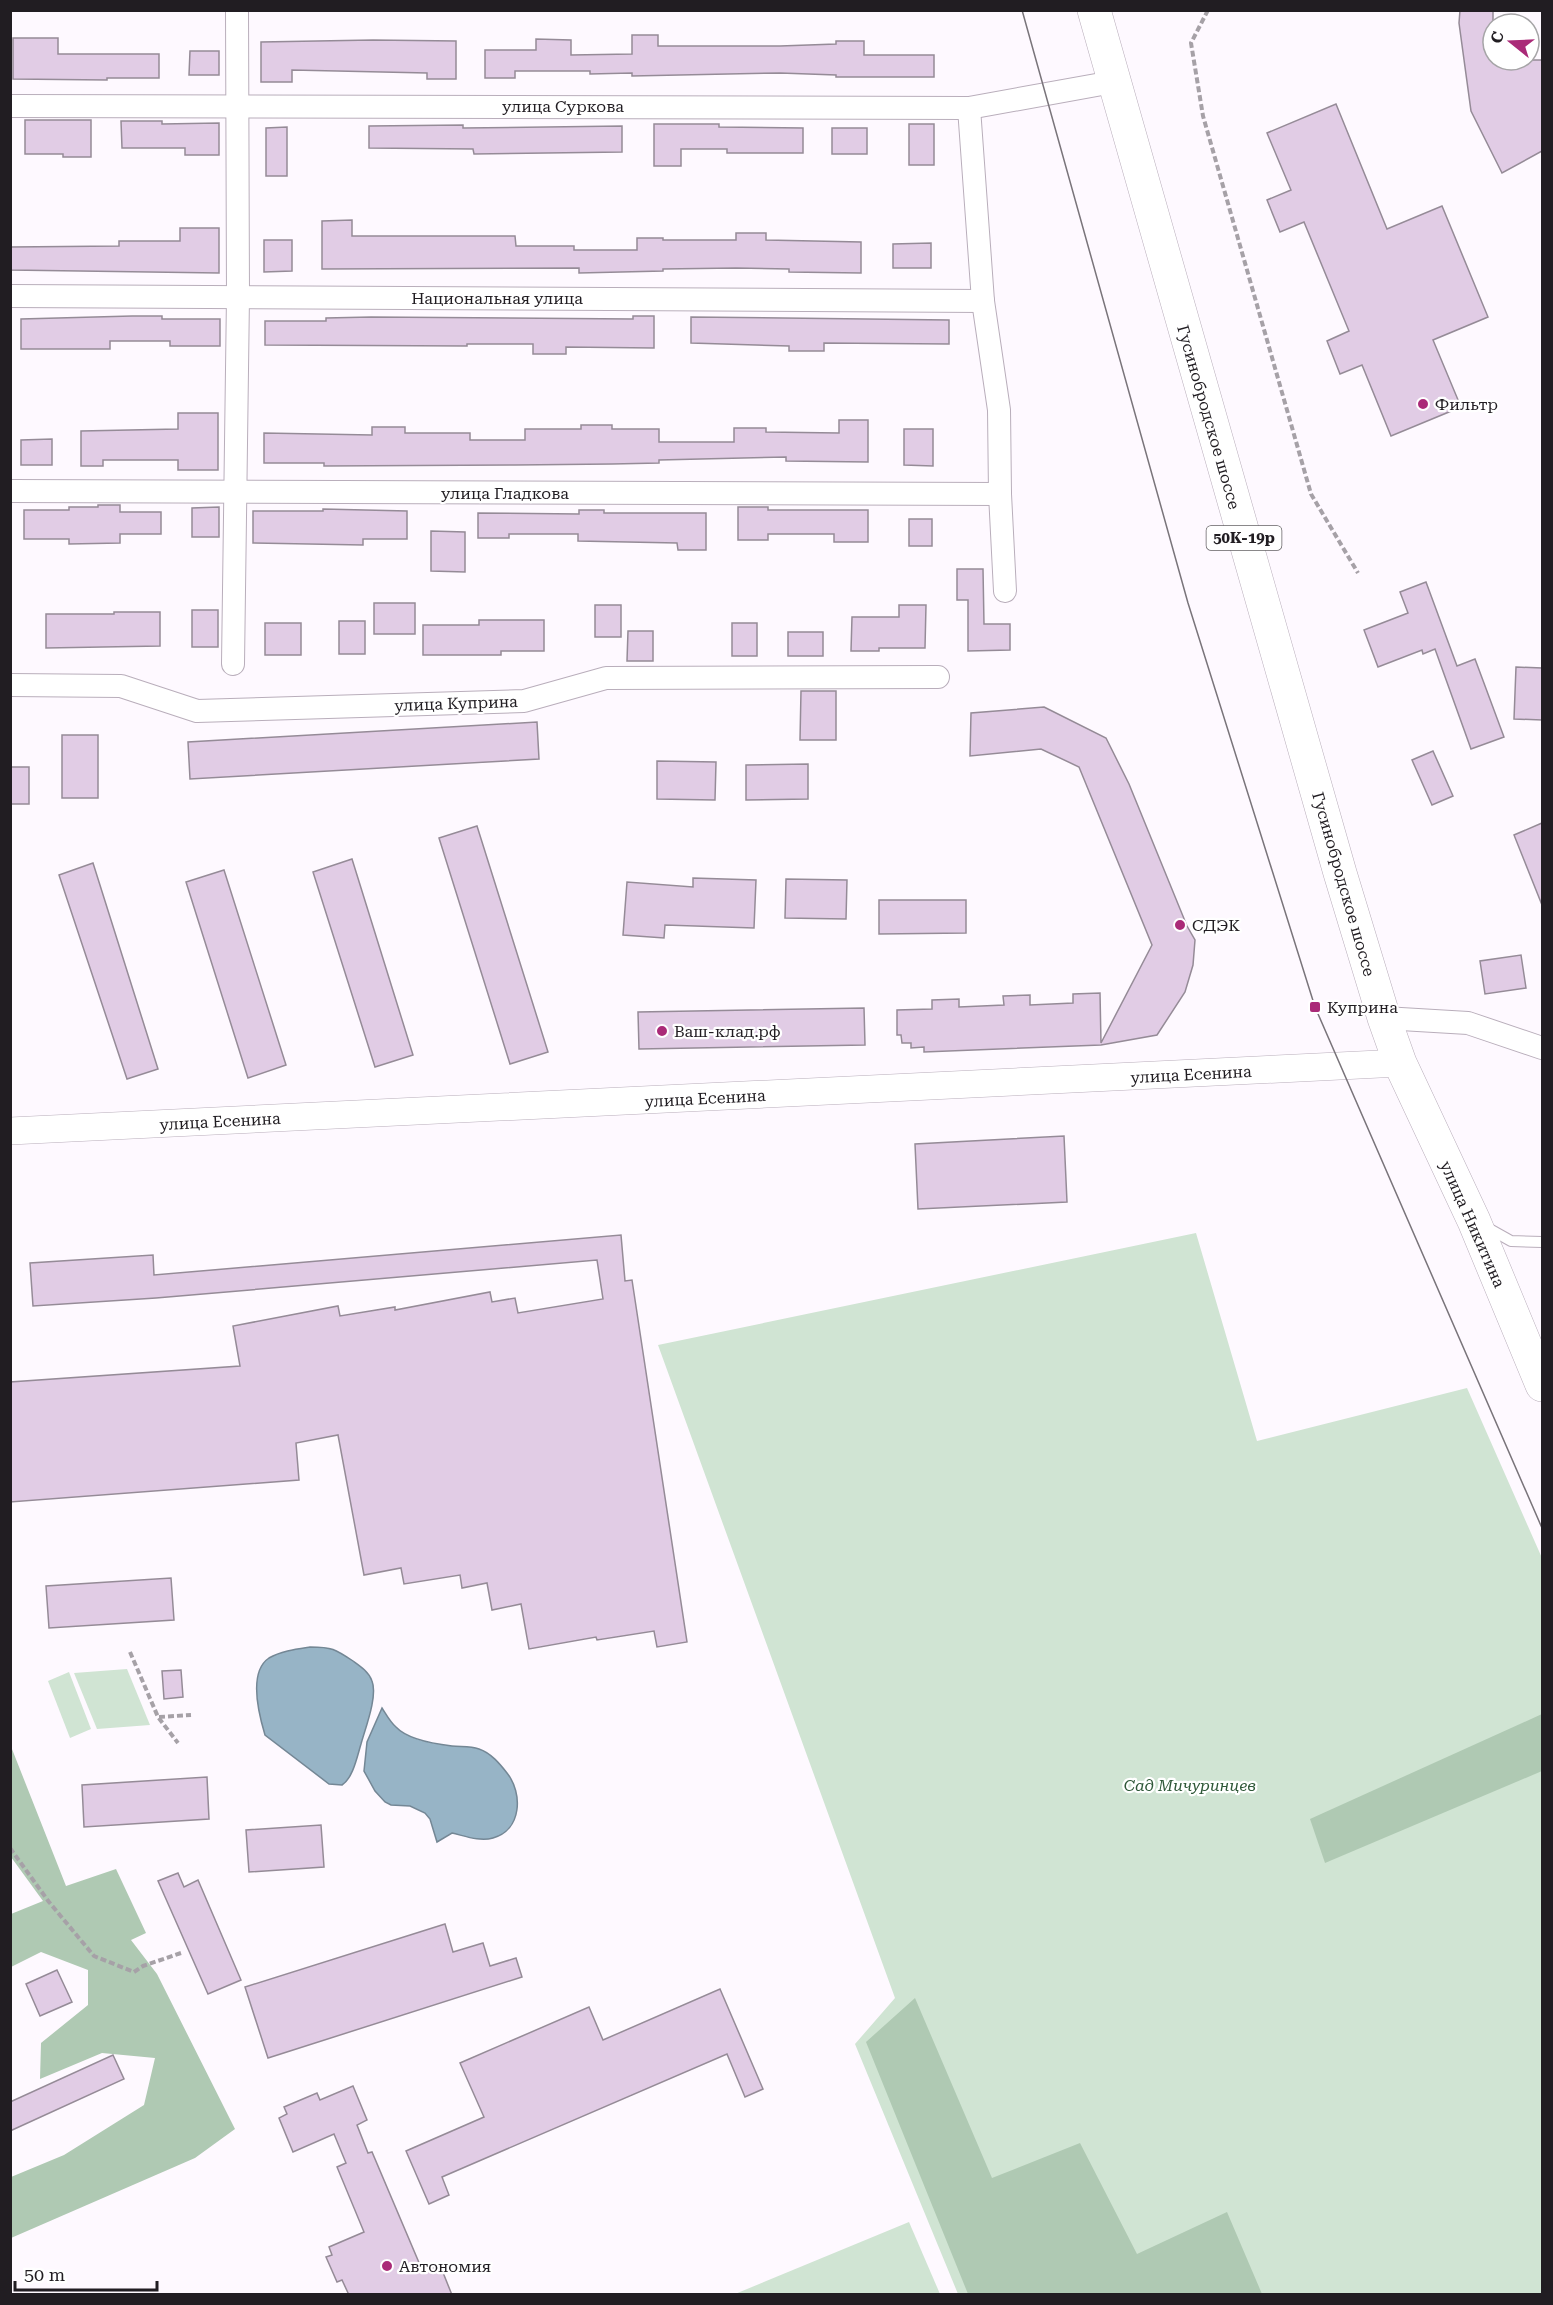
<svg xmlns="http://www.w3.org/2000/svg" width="1553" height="2305" viewBox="0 0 1553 2305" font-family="'Roboto Serif',serif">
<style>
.green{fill:#d0e4d3}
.forest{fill:#afc9b3}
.water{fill:#97b4c6;stroke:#748795;stroke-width:1.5}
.building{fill:#e1cce5;stroke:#958b97;stroke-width:1.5}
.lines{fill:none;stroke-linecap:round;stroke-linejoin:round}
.service-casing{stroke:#b9aebb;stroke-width:12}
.minor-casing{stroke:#b9aebb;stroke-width:24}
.tertiary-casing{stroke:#b9aebb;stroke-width:28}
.primary-casing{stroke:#b9aebb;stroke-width:34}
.path{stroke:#a6a1a7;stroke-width:4;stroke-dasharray:6 3;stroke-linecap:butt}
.service{stroke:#fff;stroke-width:10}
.minor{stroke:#fff;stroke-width:22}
.tertiary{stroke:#fff;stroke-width:27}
.primary{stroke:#fff;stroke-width:33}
.tram{stroke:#79747a;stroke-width:1.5}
.poi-dot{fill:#aa2a78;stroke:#fff;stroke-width:2}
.labels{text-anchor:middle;stroke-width:4.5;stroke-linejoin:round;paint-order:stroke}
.shield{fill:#fff;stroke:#646164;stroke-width:1.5}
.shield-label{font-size:15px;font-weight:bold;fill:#211d22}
.street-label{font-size:16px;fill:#211d22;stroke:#fff}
.poi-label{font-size:16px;fill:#211d22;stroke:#fff;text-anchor:start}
.park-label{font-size:16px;font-style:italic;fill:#2e5737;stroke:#fff}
</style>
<rect width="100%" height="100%" fill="#fef9ff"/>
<g class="green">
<polygon points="1196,1233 1257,1441 1467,1388 1542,1558 1542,2294 958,2294 855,2044 895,1998 658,1345"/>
<polygon points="127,1669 150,1725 97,1729 74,1673"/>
<polygon points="69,1672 91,1729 70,1738 48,1681"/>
<polygon points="909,2222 940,2294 735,2294"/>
</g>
<g class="forest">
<polygon points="1542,1714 1542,1771 1325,1863 1310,1819"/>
<polygon points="10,1744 66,1886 116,1869 146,1933 131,1940 157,1974 235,2129 195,2158 11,2238 11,2177 64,2155 144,2105 155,2058 102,2053 40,2079 41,2043 88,2005 88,1970 41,1952 11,1967 11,1914 43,1901 11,1857"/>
<polygon points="915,1998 992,2178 1080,2143 1137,2254 1227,2212 1262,2294 968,2294 866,2042"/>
</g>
<g class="water">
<path d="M 310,1647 C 332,1647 335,1649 353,1661 C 360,1666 369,1672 372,1681 C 378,1696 365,1729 361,1744 C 357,1757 353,1778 342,1785 L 329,1784 L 265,1735 C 259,1715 248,1672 269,1658 C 281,1651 297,1649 310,1647 Z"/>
<path d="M 382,1708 C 386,1714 390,1722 396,1727 C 408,1740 435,1744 452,1746 C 462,1747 470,1746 479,1749 C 491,1753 500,1764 507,1773 C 523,1793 522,1830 493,1838 C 480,1842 465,1836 452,1833 L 437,1842 L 430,1819 L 425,1813 L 410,1806 L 391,1805 L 385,1802 L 375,1791 L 364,1771 L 367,1742 Z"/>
</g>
<g class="building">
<polygon points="1460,10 1493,10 1493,60 1542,60 1542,151 1502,173 1471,111 1459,23"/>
<polygon points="632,35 658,35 658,46 780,46 836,44 836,41 864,41 864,55 934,55 934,77 836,77 836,75 780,73 632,76 632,73 590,74 590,71 515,71 515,78 485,78 485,50 536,50 536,39 571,40 571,55 632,54"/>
<polygon points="13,38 58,38 58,54 159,54 159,78 107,78 107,80 13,79"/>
<polygon points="373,40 456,41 456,79 427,79 427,73 292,70 292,82 261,82 261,42"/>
<polygon points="190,51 219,51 219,75 189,75"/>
<polygon points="1336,104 1387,229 1442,206 1488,317 1433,340 1461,407 1391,436 1362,365 1340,374 1327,341 1349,331 1304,222 1280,232 1267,200 1291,190 1267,133"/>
<polygon points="25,120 91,120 91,157 63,157 63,154 25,154"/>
<polygon points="121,121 162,121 162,124 219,123 219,155 185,155 185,148 122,148"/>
<polygon points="654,124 719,124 719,127 803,128 803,153 727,153 727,149 681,149 681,166 654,166"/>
<rect x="909" y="124" width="25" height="41"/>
<polygon points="463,125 463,128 622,126 622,152 474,154 473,149 369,148 369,126"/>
<polygon points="287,127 287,176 266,176 266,128"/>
<rect x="832" y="128" width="35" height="26"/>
<polygon points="352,220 352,236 515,236 516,246 574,246 574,250 637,250 637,238 663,238 663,240 736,240 736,233 766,233 766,240 861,242 861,273 789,272 789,269 736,268 663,269 663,271 579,273 579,268 322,269 322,221"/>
<polygon points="180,228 219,228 219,273 10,270 10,247 119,246 119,241 180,241"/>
<polygon points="264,240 292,240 292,271 264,272"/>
<polygon points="931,243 931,268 893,268 893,244"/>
<polygon points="132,316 162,316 162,319 220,319 220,346 170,346 170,341 110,341 110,349 21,349 21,319"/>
<polygon points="633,316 654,316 654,348 566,347 566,354 533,354 533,344 467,344 467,346 265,345 265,321 326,321 326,318 371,317 633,319"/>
<polygon points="691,317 949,320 949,344 824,343 824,351 789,351 789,346 691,343"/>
<polygon points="178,413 218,413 218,470 178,470 178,460 103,460 103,466 81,466 81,431 178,429"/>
<polygon points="839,420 868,420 868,462 786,461 786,457 659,460 659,463 612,464 515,465 324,466 324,463 264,463 264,433 372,435 372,427 405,427 405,433 470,433 470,440 525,440 525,429 581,429 581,425 612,425 612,429 659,429 659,442 734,442 734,428 766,428 766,432 839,433"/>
<polygon points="904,429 933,429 933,466 904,465"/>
<polygon points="52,439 52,465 21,465 21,440"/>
<polygon points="98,505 120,505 120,512 161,512 161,534 120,534 120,543 69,544 69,539 24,539 24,510 69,510 69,507 98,507"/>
<polygon points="219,507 219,537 192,537 192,508"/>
<polygon points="738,507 768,507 768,510 868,510 868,542 834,542 834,534 768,534 768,540 738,540"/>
<polygon points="323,509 407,511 407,539 363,539 363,545 253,543 253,511 323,511"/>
<polygon points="579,510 604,510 604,513 706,513 706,550 678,550 677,543 578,541 578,534 509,534 509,538 478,538 478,513 579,514"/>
<rect x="909" y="519" width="23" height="27"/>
<polygon points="431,531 465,532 465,572 431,571"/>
<polygon points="957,569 983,569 984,624 1010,624 1010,650 968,651 968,600 957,600"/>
<polygon points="1426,582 1457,666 1475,659 1504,737 1471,749 1435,649 1423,654 1422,650 1378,667 1364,630 1408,613 1400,592"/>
<rect x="374" y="603" width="41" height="31"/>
<rect x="595" y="605" width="26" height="32"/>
<polygon points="899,605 926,605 925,648 879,648 879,651 851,651 852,617 899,617"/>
<rect x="192" y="610" width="26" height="37"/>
<polygon points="114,612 160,612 160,646 46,648 46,614 114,614"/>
<polygon points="479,620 544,620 544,651 501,651 501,655 423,655 423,625 479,625"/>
<rect x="339" y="621" width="26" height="33"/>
<rect x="265" y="623" width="36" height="32"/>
<rect x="732" y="623" width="25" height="33"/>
<polygon points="628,631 653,631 653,661 627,661"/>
<rect x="788" y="632" width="35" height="24"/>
<polygon points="1516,667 1542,668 1542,720 1514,719"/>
<polygon points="801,691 836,691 836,740 800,740"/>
<polygon points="1044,707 1106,738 1129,784 1187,926 1195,940 1193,965 1185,992 1157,1035 1101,1045 924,1052 924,1047 911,1048 911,1043 902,1043 901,1035 897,1035 897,1010 932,1009 932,1000 959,999 959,1007 1004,1005 1003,996 1030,995 1030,1005 1073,1003 1073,994 1100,993 1101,1043 1152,945 1079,767 1041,749 970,756 971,713"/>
<polygon points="537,722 539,759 190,779 188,742"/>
<rect x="62" y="735" width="36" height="63"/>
<polygon points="1433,751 1453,796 1432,805 1412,760"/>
<polygon points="657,761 716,762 715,800 657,799"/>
<polygon points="808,764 808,799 746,800 746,765"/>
<rect x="10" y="767" width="19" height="37"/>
<polygon points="1542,823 1542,905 1514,835"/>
<polygon points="477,826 548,1052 510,1064 439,838"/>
<polygon points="352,859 413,1055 375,1067 313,872"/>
<polygon points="93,863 158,1069 127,1079 59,875"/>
<polygon points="224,870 286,1065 248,1078 186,882"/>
<polygon points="693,878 756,880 754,928 665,925 664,938 623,935 627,882 693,887"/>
<polygon points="786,879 847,880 846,919 785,918"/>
<polygon points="879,900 966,900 966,933 879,934"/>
<polygon points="1521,955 1526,988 1485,994 1480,961"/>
<polygon points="864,1008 865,1045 639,1049 638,1012"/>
<polygon points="1064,1136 1067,1202 918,1209 915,1144"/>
<polygon points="621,1235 625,1281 632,1280 687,1642 657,1647 654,1631 597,1640 596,1637 529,1649 521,1604 492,1610 487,1583 462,1588 460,1575 404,1584 401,1568 364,1575 338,1435 296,1443 299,1480 10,1502 10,1382 240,1366 233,1326 338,1306 340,1316 395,1307 395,1310 490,1292 492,1302 515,1298 518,1313 603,1299 597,1260 156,1298 33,1306 30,1263 153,1255 154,1275"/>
<polygon points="171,1578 174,1620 49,1628 46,1586"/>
<polygon points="181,1670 183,1697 164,1699 162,1671"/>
<polygon points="207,1777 209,1819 84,1827 82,1785"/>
<polygon points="321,1825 324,1867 249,1872 246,1830"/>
<polygon points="178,1873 184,1887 198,1880 241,1980 208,1994 158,1881"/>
<polygon points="445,1924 453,1952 483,1943 490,1966 516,1958 522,1977 268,2058 245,1987"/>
<polygon points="57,1970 72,2002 40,2016 26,1984"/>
<polygon points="720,1989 763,2089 745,2097 727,2054 442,2177 449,2195 429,2204 406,2151 484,2117 460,2063 589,2007 603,2040"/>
<polygon points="113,2055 124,2079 10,2131 10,2102"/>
<polygon points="353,2086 367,2120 357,2125 368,2153 372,2152 423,2272 440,2265 452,2295 349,2295 342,2280 337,2282 326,2257 332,2255 329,2247 364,2232 337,2167 346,2163 334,2134 293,2152 279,2118 287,2114 284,2107 317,2093 320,2100"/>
</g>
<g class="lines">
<defs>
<polyline id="service" points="1486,1227 1511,1241 1542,1242"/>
<g id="minor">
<polyline points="10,106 969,108 1113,82"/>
<polyline points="969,108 983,301 999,410 1000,494 1005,591"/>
<polyline points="10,296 983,301"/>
<polyline points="10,491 1000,494"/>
<polyline points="233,664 238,296 237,10"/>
<polyline points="10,685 121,686 197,711 524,701 606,678 938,677"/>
<polyline points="1384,1018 1468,1023 1542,1048"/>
</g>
<polyline id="tertiary" points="10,1131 1400,1063"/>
<polyline id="primary" points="1094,10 1340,873 1384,1018 1400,1063 1474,1221 1542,1385"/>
</defs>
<use href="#service" class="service-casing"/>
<use href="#minor" class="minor-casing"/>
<use href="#tertiary" class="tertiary-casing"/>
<use href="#primary" class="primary-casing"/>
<g class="path">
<polyline points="1208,10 1191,43 1203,116 1311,494 1358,573"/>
<polyline points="130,1652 158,1717 178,1743"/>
<polyline points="159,1717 191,1715"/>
<polyline points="10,1848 49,1902 94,1956 134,1972 143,1966 181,1953"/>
</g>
<use href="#service" class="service"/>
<use href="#minor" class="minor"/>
<use href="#tertiary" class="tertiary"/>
<use href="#primary" class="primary"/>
<polyline class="tram" points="1022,10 1188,603 1315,1007 1542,1528"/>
</g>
<g class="poi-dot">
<circle cx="1423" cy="404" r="6"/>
<circle cx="1180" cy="925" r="6"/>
<rect x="1309" y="1001" width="12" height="12" rx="3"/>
<circle cx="662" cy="1031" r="6"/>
<circle cx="387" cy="2266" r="6"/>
</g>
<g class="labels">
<rect class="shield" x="1206.5" y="526" width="75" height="24" rx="4.5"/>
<g class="shield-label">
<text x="1244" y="543">50К-19р</text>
</g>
<g class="street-label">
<text x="563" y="112">улица Суркова</text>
<text x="497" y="304">Национальная улица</text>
<text transform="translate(1209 417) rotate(74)" y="6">Гусинобродское шоссе</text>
<text x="505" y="499">улица Гладкова</text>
<text transform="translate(456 703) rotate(-2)" y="6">улица Куприна</text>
<text transform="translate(1344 884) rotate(74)" y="6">Гусинобродское шоссе</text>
<text transform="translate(1191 1074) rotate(-3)" y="6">улица Есенина</text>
<text transform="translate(705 1098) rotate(-3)" y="6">улица Есенина</text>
<text transform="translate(220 1121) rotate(-3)" y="6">улица Есенина</text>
<text transform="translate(1473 1224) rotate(66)" y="6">улица Никитина</text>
</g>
<g class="poi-label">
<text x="1435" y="410">Фильтр</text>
<text x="1192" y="931">СДЭК</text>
<text x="1327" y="1013">Куприна</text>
<text x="674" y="1037">Ваш-клад.рф</text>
<text x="399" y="2272">Автономия</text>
</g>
<g class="park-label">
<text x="1190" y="1791">Сад Мичуринцев</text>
</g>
</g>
<rect width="1553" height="2305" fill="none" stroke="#211d22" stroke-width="24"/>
<g transform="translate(1511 42) rotate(288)"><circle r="28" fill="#ffffff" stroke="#a6a5a7" stroke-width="1.5"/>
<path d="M0-4.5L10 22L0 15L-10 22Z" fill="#aa2a78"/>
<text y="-9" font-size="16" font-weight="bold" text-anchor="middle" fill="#211d22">С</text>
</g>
<path d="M15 2281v9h142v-9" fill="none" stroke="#211d22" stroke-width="3"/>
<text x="24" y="2281" font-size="18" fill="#211d22" stroke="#ffffff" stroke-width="4.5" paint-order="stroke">50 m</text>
</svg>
